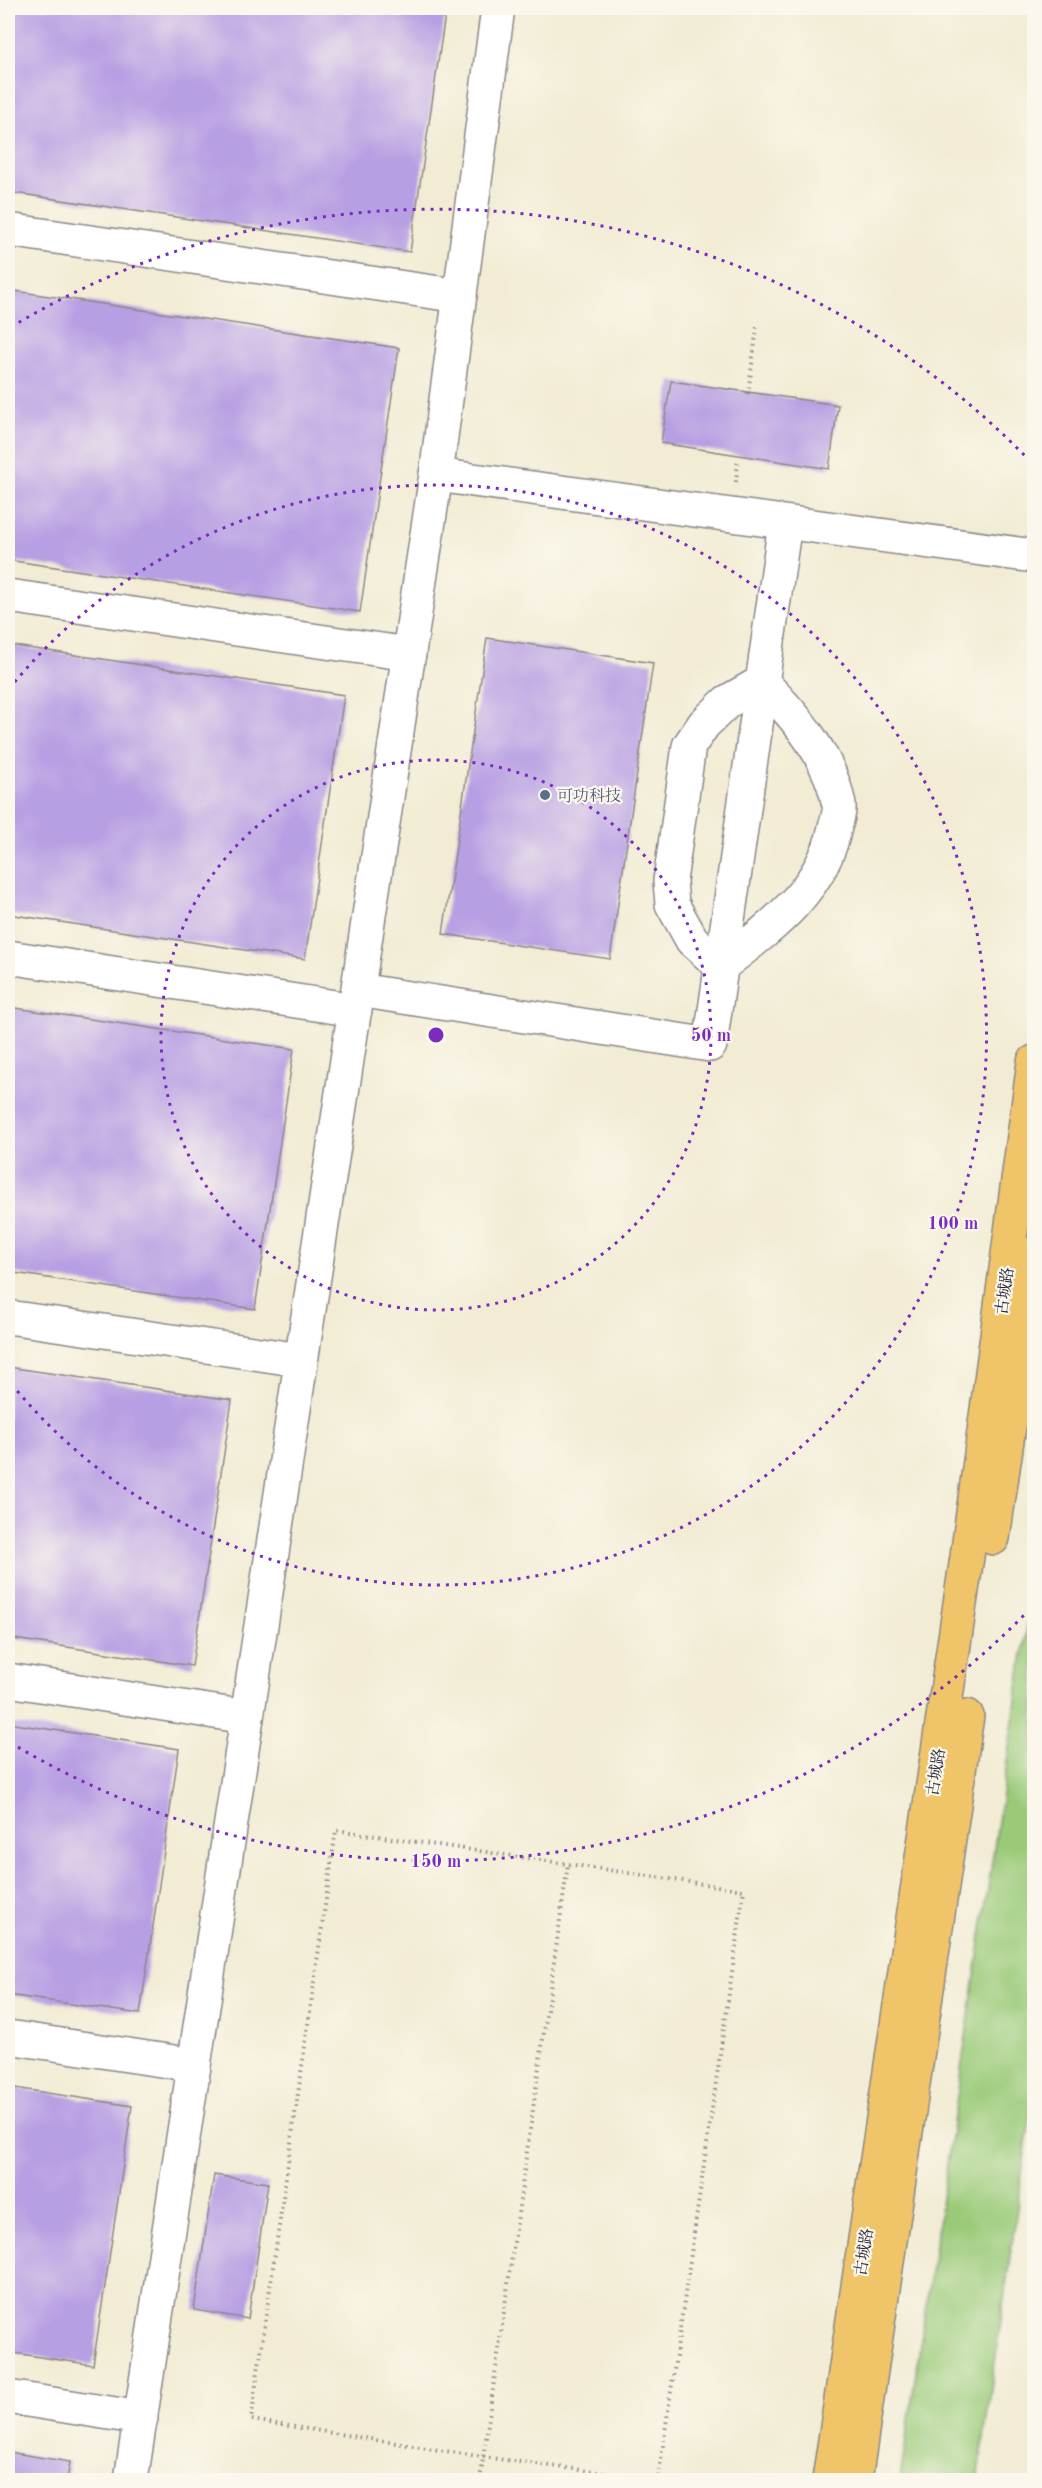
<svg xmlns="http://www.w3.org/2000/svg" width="1042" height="2488" viewBox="0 0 1042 2488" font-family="'Old Standard TT','Noto Serif SC',serif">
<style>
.green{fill:#9aca78;stroke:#5e765a;stroke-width:1.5}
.building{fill:#b79fe3}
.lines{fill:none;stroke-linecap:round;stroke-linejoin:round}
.minor-casing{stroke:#8a8788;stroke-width:36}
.major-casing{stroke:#8a8788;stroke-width:36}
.path{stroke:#8a8788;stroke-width:4;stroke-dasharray:1.5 4.5;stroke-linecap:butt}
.minor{stroke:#fff;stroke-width:33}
.major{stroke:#f0c469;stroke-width:33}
.ring{fill:none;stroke:#7b2cbf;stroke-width:3;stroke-dasharray:3 6}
.service-dot{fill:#5c6f8a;stroke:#fbf7ec;stroke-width:2}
.labels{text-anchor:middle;stroke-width:4.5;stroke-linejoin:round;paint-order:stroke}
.service-label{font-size:16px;fill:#4e5e75;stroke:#fbf7ec;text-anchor:start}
.street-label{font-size:16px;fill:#22223b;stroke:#fbf7ec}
.centre{fill:#7b2cbf;stroke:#fbf7ec;stroke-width:3}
.ring-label{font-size:18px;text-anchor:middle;font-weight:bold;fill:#7b2cbf;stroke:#fbf7ec;stroke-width:4.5;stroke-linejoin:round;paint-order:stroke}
</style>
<rect width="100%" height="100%" fill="#fbf7ec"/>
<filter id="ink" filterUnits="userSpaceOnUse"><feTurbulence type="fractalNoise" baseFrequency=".0167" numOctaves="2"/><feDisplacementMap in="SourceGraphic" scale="12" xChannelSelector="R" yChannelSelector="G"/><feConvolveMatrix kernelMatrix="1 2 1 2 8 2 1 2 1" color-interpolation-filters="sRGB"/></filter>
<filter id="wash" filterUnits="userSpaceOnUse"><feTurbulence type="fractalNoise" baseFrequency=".008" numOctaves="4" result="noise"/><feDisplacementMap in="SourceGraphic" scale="24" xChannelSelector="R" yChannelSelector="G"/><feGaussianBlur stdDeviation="1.35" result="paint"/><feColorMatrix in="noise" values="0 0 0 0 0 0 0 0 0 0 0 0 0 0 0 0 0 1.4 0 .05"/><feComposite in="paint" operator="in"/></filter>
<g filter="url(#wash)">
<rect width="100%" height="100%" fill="#f2ecd4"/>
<polygon class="green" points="1034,1580 1034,2090 978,2480 900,2480"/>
<g id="blocks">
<g class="building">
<polygon points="8,8 446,8 410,252 8,192"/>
<polygon points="8,290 399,348 360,612 8,560"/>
<polygon points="671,381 838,405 829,469 661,443"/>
<polygon points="487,638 653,663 610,959 443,934"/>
<polygon points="8,645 344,695 305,959 8,914"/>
<polygon points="8,1007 294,1049 255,1309 8,1272"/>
<polygon points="8,1367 232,1400 192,1666 8,1638"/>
<polygon points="8,1723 179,1749 140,2014 8,1995"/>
<polygon points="8,2087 132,2106 93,2365 8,2352"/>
<polygon points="214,2175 268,2183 248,2319 194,2310"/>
<polygon points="8,2452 70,2462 67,2480 8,2480"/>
</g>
</g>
</g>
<g filter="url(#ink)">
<use href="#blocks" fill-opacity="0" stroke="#8a8788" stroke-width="1.5"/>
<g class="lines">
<defs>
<g id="minor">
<polyline points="8,230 460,296"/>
<polyline points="436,475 1034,556"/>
<polyline points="8,596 409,654"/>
<path d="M 762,682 C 796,717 830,756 839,805 C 840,812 837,821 835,827 C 823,890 769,929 721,966 L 692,940 L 672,904 L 670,881 L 689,746 L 704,724 L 727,702 Z"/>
<polyline points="8,957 355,1010"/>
<polyline points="358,990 710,1045 785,523"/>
<polyline points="8,1317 301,1360"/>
<polyline points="8,1680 247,1717"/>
<polyline points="8,2037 194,2065"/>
<polyline points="8,2397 141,2418"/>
<polyline points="131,2480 436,475 498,8"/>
</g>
<g id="major">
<polyline points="993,1538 1034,1253"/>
<polyline points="829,2480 967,1557 1034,1062"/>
<polyline points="855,2480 967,1716"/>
</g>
</defs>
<use href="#minor" class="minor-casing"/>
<use href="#major" class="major-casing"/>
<g class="path">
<polyline points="748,394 757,327"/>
<polyline points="736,482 738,460"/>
<polyline points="480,2480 568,1864"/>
<polyline points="657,2480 483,2457 251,2420 336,1830 744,1890 658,2480"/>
</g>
<use href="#minor" class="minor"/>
<use href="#major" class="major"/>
</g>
</g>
<g class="ring">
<circle cx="436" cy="1035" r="275"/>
<path d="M9 689A550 550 0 1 1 9 1381"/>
<path d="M1030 1609A826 826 0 0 1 11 1743M11 327A826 826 0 0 1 1030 461"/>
</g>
<circle class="service-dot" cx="545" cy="795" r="6"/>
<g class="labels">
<g class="service-label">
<text x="557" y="801">可功科技</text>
</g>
<g class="street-label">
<text transform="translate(1004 1291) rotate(-82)" y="6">古城路</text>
<text transform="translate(935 1772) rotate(-81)" y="6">古城路</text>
<text transform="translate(863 2252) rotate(-81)" y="6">古城路</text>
</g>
</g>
<circle cx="436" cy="1035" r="9" class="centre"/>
<g class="ring-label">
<text x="711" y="1041">50 m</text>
<text x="953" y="1229">100 m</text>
<text x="436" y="1867">150 m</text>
</g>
<rect width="1042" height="2488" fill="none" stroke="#fbf7ec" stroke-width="30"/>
</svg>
